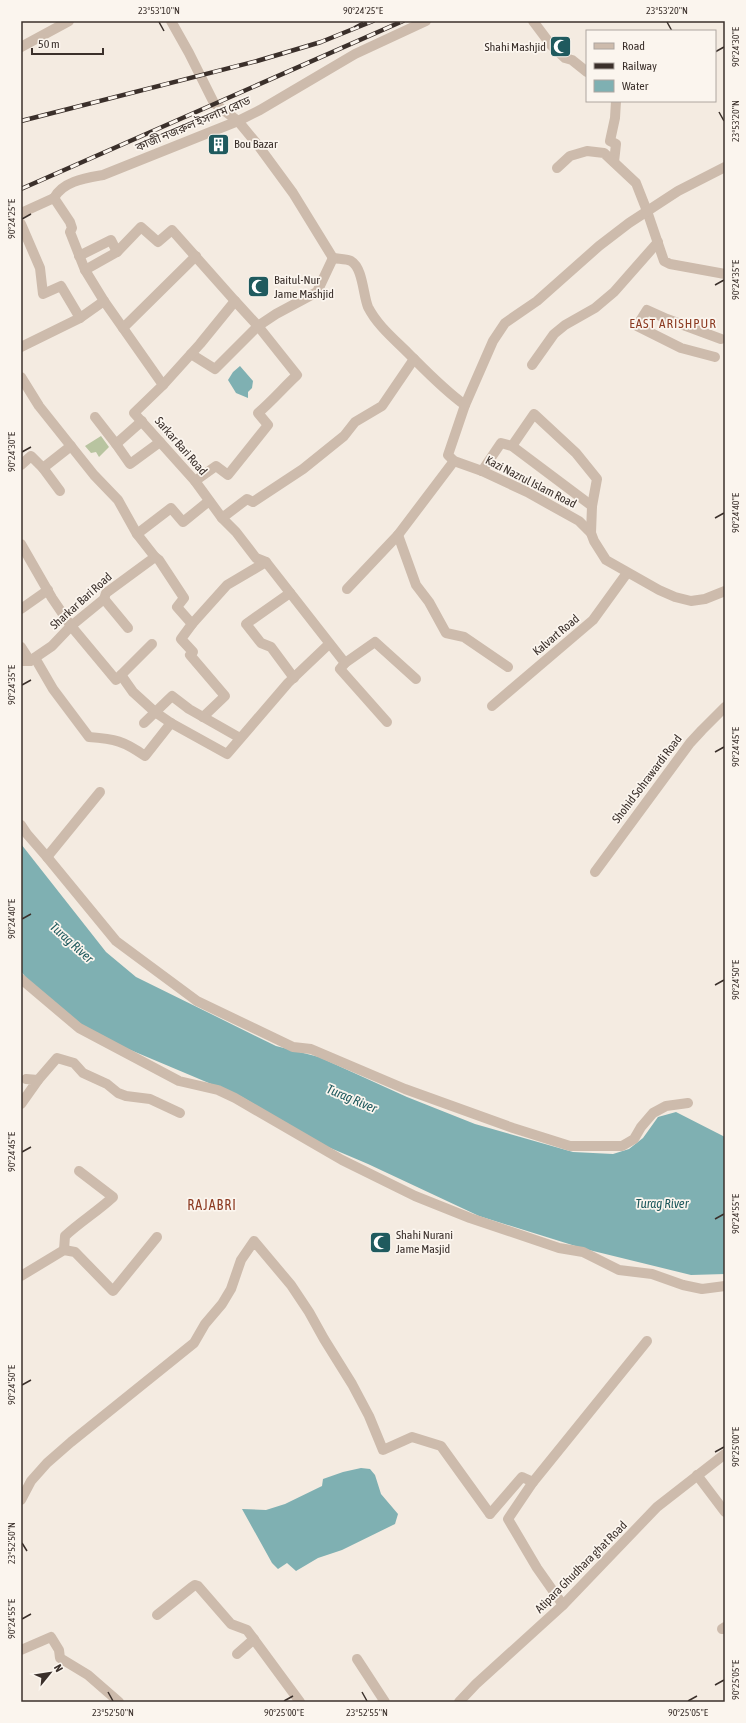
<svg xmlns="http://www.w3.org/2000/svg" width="746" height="1723" viewBox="0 0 746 1723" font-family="'Asap Condensed','Noto Sans Bengali',sans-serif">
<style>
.green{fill:#b8c4a0}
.water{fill:#7fb0b2}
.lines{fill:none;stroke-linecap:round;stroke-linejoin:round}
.street{stroke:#cdbbac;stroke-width:10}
.rail-casing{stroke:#3b302b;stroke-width:4.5}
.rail{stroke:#fbf5ee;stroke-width:3;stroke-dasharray:9;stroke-linecap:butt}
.ticks{fill:none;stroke:#3b302b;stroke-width:1.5}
.labels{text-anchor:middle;stroke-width:3.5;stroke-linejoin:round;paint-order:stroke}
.poi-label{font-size:12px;fill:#3b302b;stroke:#fbf5ee;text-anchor:start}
.street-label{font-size:12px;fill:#3b302b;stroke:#fbf5ee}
.neighbourhood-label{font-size:13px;letter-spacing:1px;fill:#8c3b22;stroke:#fbf5ee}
.water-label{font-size:13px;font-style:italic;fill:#1f5a5e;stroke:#fbf5ee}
.quarter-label{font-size:14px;letter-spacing:1px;fill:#8c3b22;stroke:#fbf5ee}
.neatline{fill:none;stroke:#3b302b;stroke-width:1.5}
.ticks-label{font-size:10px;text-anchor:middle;fill:#3b302b}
</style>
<rect width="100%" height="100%" fill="#f4ebe1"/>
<polygon class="green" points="101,436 109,447 99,457 96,452 91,453 85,446"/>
<g class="water">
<polygon points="240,366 253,381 252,388 248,392 248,398 236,393 228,380 233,372"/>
<polygon points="21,844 106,952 136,977 276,1046 319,1057 407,1097 475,1124 573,1152 613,1154 629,1149 643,1138 658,1117 676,1112 725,1137 725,1274 691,1275 585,1249 479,1216 368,1164 321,1144 242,1097 102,1038 44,1003 21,971"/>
<polygon points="361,1468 370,1469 375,1475 381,1494 398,1514 395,1524 342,1550 318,1558 296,1571 287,1563 278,1569 272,1563 242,1509 266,1510 285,1504 322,1486 323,1479 343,1472"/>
</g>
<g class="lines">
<g class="street">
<polyline points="171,21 189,53 214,103 238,121 257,144 293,193 333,258"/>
<polyline points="533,21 551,45 565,58 572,60 587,72"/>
<polyline points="21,47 69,21"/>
<polyline points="614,162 616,144 610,141 615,118 616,101"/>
<polyline points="557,168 570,156 587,151 604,153 636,183 647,211 664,261 670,264 725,274"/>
<polyline points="54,198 70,222 72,228 70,232 85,270 104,301 163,385 134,413 195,481 222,518 236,532 256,558 266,562 345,663 340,669 387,722"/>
<path d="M 54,198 C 63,181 86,178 103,175 L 238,121 L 260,110 L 355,54 L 426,21"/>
<polyline points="21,213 54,198"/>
<polyline points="21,224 40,268 43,294 61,286 80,318"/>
<polyline points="79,256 111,240 117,252 141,227 158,242 172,230 235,301"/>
<path d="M 333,258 C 338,259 347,259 351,261 C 363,268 363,295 368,307 C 377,325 394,339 408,353 C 427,372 444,390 465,405 L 448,455 L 454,461 L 482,471 L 527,492 L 579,521 L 591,533 L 594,541 L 606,560 L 659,590 L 675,597 L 691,601 L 705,599 L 725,591"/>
<polyline points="85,270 117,252"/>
<polyline points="123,328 196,256"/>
<polyline points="21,347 80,318 104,301"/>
<path d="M 191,354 L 215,369 L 258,326 L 297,375 C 284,387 272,401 258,413 L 268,425 L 228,475 L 216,466 L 195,481"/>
<polyline points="715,357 681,348 637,326 647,310 667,319 721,339"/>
<polyline points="532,365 554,334 565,325 595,308 614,292 658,242"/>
<polyline points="21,377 39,406 94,475 118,500 137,534 155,557 106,593 104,599 71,626 52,646 30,661 21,661"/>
<polyline points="163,385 200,344 235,301 258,326 276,314 317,292 333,258"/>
<polyline points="465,405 493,341 505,323 537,301 599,246 629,223 678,191 725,167"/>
<polyline points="95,417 116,444 142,421"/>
<polyline points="116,444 130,464 160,442"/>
<polyline points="512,446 534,414 576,453 597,479 592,506"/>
<polyline points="21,465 31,456 43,468 71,446"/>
<polyline points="43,468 60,491"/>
<polyline points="482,471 501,443 512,446 592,506 591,533"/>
<polyline points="222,518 247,499 253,502 303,469 344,436 355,422 382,406 414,359"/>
<polyline points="137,534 171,508 183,522 209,501"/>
<polyline points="398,535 416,585 429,602 446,633 464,637 508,667"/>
<polyline points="21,544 52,598 71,626 116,680 152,644"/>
<polyline points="155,557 159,560 184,598 177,607 192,624 181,639 193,652 190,655 225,696 203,717"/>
<polyline points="347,589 398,535 454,461"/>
<polyline points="290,593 246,624 261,643 271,647 294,678"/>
<polyline points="104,599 128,628"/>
<polyline points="21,609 48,590"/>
<polyline points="192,624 227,585 266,562"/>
<polyline points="21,647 30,661"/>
<path d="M 35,658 L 53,689 L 89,737 C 115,739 124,741 145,756 L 171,723"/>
<polyline points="345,663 375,642 416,679"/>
<polyline points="121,675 133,692 155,712 171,723 227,754 288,683 329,644"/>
<polyline points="492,706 593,620 627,573"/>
<polyline points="144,723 172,696 189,709 240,738"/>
<polyline points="21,825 27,834 47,857 116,941 197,1001 293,1047 311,1049 405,1089 513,1128 570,1146 622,1146 634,1139 641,1127 653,1113 666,1106 688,1103"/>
<polyline points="47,857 100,792"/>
<polyline points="595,872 690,743 702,730 725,707"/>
<polyline points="21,979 79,1028 179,1081 218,1090 235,1098 342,1160 415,1196 470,1218 559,1248 583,1252 619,1270 652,1274 683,1285 702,1289 725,1286"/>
<polyline points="38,1080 57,1058 74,1063 83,1073 107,1084 118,1093 126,1096 150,1099 180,1113"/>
<polyline points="21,1104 38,1080 26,1079"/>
<path d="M 64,1250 L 65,1236 C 80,1222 98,1211 113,1197 L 79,1171"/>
<polyline points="21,1276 64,1250 75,1252 113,1291 157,1237"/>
<polyline points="697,1475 725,1512"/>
<polyline points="533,1482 508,1519 537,1568 563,1605"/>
<polyline points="21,1500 31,1481 47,1463 71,1442 194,1343 205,1324 222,1304 231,1289 241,1260 254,1241 291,1285 309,1312 324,1339 352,1384 369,1416 383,1450 412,1437 441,1446 490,1514"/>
<polyline points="490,1514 522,1477 533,1482 647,1341"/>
<polyline points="157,1615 192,1587 195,1585 198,1586 231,1624 247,1630 300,1702"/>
<polyline points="722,1629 725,1627"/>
<polyline points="21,1650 51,1637 59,1650 60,1658 88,1675 119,1702"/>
<polyline points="237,1654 254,1639"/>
<polyline points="357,1659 385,1702"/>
<polyline points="459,1702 476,1684 563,1605 657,1507 725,1454"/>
</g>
<defs>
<g id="rail">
<polyline points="21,121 257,61 321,42 373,21"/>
<polyline points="21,189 403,21"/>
</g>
</defs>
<use href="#rail" class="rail-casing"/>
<use href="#rail" class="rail"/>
</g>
<path class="ticks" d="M 159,22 L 164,31M 667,22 L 672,31M 354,27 L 363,22M 715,52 L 724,47M 719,112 L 724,121M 22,219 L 31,214M 715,285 L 724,280M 22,452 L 31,447M 715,518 L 724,513M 22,685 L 31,680M 715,752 L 724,747M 22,919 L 31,914M 715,985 L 724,980M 22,1152 L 31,1147M 715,1219 L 724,1214M 22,1385 L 31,1380M 715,1452 L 724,1447M 22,1543 L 27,1551M 22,1619 L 31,1614M 715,1685 L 724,1680M 108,1692 L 113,1701M 362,1692 L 367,1701M 284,1701 L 293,1696M 688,1701 L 697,1696"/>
<defs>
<symbol id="mosque-square" viewBox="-11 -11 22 22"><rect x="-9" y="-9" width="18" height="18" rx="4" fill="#1f5a5e" stroke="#fbf5ee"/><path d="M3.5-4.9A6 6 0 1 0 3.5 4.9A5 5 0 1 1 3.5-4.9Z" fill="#fff"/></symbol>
<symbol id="building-square" viewBox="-11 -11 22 22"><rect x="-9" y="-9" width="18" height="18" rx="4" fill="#1f5a5e" stroke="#fbf5ee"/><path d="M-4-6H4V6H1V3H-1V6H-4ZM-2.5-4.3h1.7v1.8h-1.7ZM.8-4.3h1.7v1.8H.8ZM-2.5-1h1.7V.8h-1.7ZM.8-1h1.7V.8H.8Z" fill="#fff"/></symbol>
</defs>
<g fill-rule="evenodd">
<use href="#mosque-square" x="548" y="34" width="25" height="25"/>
<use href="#building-square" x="206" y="132" width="25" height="25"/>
<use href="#mosque-square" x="246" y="274" width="25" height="25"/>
<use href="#mosque-square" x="368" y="1230" width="25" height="25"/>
</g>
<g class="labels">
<g class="poi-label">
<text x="546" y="51" text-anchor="end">Shahi Mashjid</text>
<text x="234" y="148">Bou Bazar</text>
<text x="274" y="284">Baitul-Nur<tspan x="274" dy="14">Jame Mashjid</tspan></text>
<text x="396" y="1239">Shahi Nurani<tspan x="396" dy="14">Jame Masjid</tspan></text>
</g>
<g class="street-label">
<text transform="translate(193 124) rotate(-23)" y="4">কাজী নজরুল ইসলাম রোড</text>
<text transform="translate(181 446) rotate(49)" y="4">Sarkar Bari Road</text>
<text transform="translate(531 482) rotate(27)" y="4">Kazi Nazrul Islam Road</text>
<text transform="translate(81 601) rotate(-42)" y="4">Sharkar Bari Road</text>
<text transform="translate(556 635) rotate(-40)" y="4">Kalvart Road</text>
<text transform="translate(647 779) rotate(-53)" y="4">Shohid Sohrawardi Road</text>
<text transform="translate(581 1567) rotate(-45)" y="4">Atipara Ghudhara ghat Road</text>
</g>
<g class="neighbourhood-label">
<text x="673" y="328">EAST ARISHPUR</text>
</g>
<g class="water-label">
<text transform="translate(72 942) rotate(42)" y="5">Turag River</text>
<text transform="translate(352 1098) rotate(23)" y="5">Turag River</text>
<text x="662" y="1208">Turag River</text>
</g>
<g class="quarter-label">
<text x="212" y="1210">RAJABRI</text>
</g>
</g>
<rect width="746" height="1723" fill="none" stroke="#fbf5ee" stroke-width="44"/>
<rect x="586" y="30" width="130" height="72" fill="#fbf5ee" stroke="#aea6a0"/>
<rect x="594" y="43" width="20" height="6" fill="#cdbbac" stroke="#aea6a0"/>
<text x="622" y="50" font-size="12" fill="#3b302b">Road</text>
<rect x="594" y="63" width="20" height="6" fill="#3b302b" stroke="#aea6a0"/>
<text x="622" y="70" font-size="12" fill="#3b302b">Railway</text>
<rect x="594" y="80" width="20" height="12" fill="#7fb0b2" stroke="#aea6a0"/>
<text x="622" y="90" font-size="12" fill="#3b302b">Water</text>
<g transform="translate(50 1673) rotate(60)" stroke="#fbf5ee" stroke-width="3" paint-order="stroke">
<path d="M0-3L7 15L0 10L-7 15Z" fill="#3b302b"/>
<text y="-6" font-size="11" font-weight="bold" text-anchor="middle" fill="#3b302b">N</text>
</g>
<path d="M32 48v6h71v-6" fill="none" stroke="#3b302b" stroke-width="2"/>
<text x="38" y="48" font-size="12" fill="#3b302b" stroke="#fbf5ee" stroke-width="3" paint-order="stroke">50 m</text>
<rect x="22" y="22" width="702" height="1679" class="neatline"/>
<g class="ticks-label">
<text x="159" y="14">23°53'10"N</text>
<text x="363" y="14">90°24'25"E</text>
<text x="667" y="14">23°53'20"N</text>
<text transform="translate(735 47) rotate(-90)" y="4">90°24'30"E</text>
<text transform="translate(735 121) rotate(-90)" y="4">23°53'20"N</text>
<text transform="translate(11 219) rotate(-90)" y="4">90°24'25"E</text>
<text transform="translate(735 280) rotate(-90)" y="4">90°24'35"E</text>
<text transform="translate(11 452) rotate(-90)" y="4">90°24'30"E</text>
<text transform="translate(735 513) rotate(-90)" y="4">90°24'40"E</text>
<text transform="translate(11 685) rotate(-90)" y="4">90°24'35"E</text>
<text transform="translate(735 747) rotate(-90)" y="4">90°24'45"E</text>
<text transform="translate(11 919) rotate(-90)" y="4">90°24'40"E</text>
<text transform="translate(735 980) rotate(-90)" y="4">90°24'50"E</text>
<text transform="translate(11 1152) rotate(-90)" y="4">90°24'45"E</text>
<text transform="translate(735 1214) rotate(-90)" y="4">90°24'55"E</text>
<text transform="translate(11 1385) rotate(-90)" y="4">90°24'50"E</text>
<text transform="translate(735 1447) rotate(-90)" y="4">90°25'00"E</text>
<text transform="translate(11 1543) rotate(-90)" y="4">23°52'50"N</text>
<text transform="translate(11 1619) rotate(-90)" y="4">90°24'55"E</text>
<text transform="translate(735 1680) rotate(-90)" y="4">90°25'05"E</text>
<text x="113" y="1716">23°52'50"N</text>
<text x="284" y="1716">90°25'00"E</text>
<text x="367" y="1716">23°52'55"N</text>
<text x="688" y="1716">90°25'05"E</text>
</g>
</svg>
